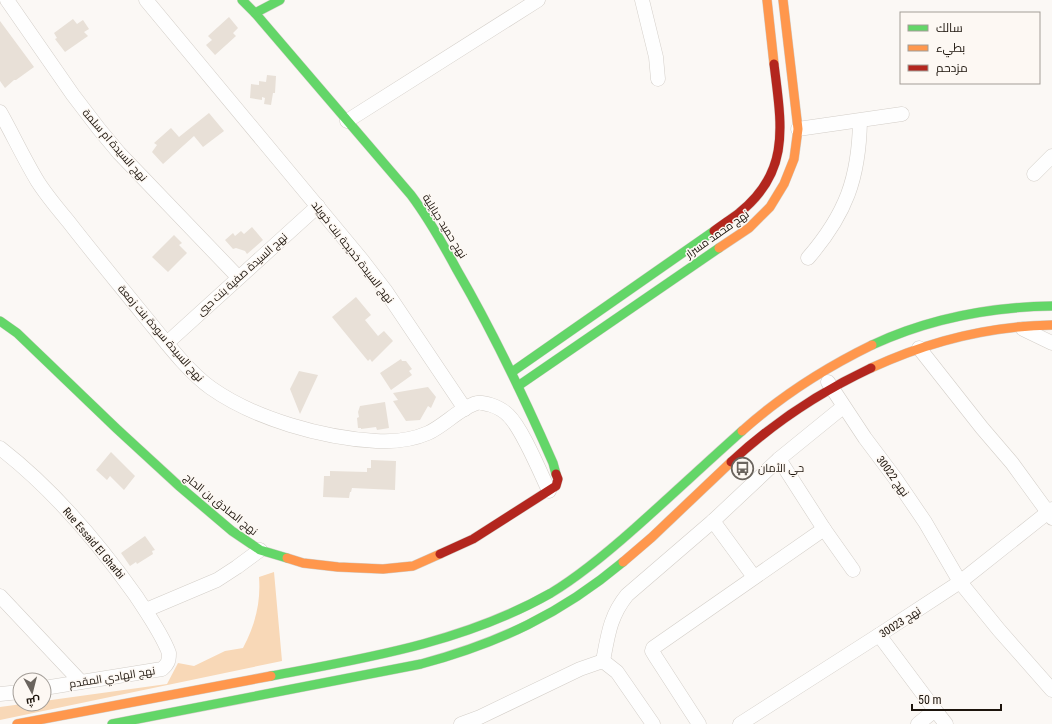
<svg xmlns="http://www.w3.org/2000/svg" width="1052" height="724" viewBox="0 0 1052 724" font-family="'Roboto Condensed',Cairo,sans-serif">
<style>
.green{fill:#f8d8b7}
.building{fill:#e8e0d7}
.lines{fill:none;stroke-linecap:round;stroke-linejoin:round}
.street-casing{stroke:#d3cec8;stroke-width:15}
.fast-casing{stroke:#d3cec8;stroke-width:10}
.slow-casing{stroke:#d3cec8;stroke-width:10}
.jam-casing{stroke:#d3cec8;stroke-width:10}
.street{stroke:#fefefe;stroke-width:14}
.fast{stroke:#63d668;stroke-width:9}
.slow{stroke:#ff974d;stroke-width:9}
.jam{stroke:#b3261e;stroke-width:9}
.labels{text-anchor:middle;stroke-width:3;stroke-linejoin:round;paint-order:stroke}
.street-label{font-size:11px;fill:#1c140c;stroke:#fdf8f3}
.poi-label{font-size:11px;fill:#1c140c;stroke:#fdf8f3;text-anchor:start}
</style>
<rect width="100%" height="100%" fill="#fbf8f5"/>
<path class="green" d="M 274,572 L 282,661 L 0,720 L 0,707 L 22,704 L 44,704 L 44,701 L 167,684 L 178,663 L 194,666 L 225,651 L 243,648 C 255,625 261,603 259,577 Z"/>
<g class="building">
<polygon points="229,17 238,28 233,33 236,36 215,55 206,45 212,40 208,36"/>
<polygon points="73,19 77,24 83,20 89,29 84,32 88,36 65,52 55,39 57,38 54,33"/>
<polygon points="0,21 34,67 16,80 14,80 5,88 0,81"/>
<polygon points="267,75 276,76 275,93 273,93 271,105 264,104 265,98 262,97 262,100 250,98 251,84 259,85 259,81 266,82"/>
<polygon points="209,113 224,131 203,147 194,136 163,164 152,152 157,145 154,143 171,128 179,137"/>
<polygon points="252,227 263,240 247,254 245,251 236,248 233,249 225,240 233,233 235,236 241,231 244,234"/>
<polygon points="174,235 182,243 179,245 187,253 168,272 152,257"/>
<polygon points="356,297 371,315 365,320 378,336 384,331 393,341 372,362 370,359 368,361 332,317"/>
<polygon points="401,359 402,361 406,361 412,369 409,371 412,375 391,390 380,373"/>
<polygon points="299,371 318,375 300,414 290,389"/>
<polygon points="428,387 436,397 431,408 428,406 420,420 406,421 393,401 398,400 393,393"/>
<polygon points="385,402 389,428 377,430 376,427 361,429 361,428 358,428 357,418 359,417 358,412 360,406"/>
<polygon points="111,452 135,476 124,490 110,476 107,480 96,470"/>
<polygon points="371,460 396,461 395,490 352,488 351,492 350,492 349,498 323,497 324,476 330,476 330,471 367,472 367,468 371,468"/>
<polygon points="145,536 155,550 152,551 153,554 137,564 136,562 130,566 121,553"/>
</g>
<g class="lines">
<defs>
<g id="street">
<polyline points="7,0 73,95 99,129 119,153 238,277"/>
<polyline points="146,0 362,260 385,290 465,409"/>
<polyline points="642,0 656,57 658,79"/>
<path d="M 0,112 C 13,135 24,159 38,182 C 47,196 58,209 68,221 C 92,252 117,282 142,313 C 162,337 186,370 211,388 C 255,419 323,438 376,441 C 394,442 412,440 428,433 C 444,426 461,407 477,403 C 480,402 488,404 491,405 C 497,407 503,410 508,415 C 522,428 540,472 549,491"/>
<polyline points="347,121 538,0"/>
<polyline points="798,129 902,114"/>
<polyline points="1034,174 1052,156"/>
<path d="M 808,258 C 846,214 859,178 860,121"/>
<polyline points="1023,329 1052,343"/>
<polyline points="167,343 318,206"/>
<polyline points="919,348 982,428 1012,463 1052,518"/>
<polyline points="828,382 865,438 895,478 925,522 960,582 999,630 1052,690"/>
<path d="M 0,448 C 53,489 97,541 136,596 C 147,613 162,634 169,653 C 169,661 168,664 162,669 L 44,688"/>
<polyline points="779,459 824,529 853,570"/>
<polyline points="713,521 754,577"/>
<polyline points="0,596 81,682"/>
<polyline points="146,610 217,580 237,567 260,550"/>
<polyline points="879,635 935,710 918,724"/>
<path d="M 603,661 C 608,635 610,616 627,595 L 713,521 L 779,459 L 843,407"/>
<polyline points="0,694 20,692"/>
<polyline points="935,710 946,724"/>
<polyline points="461,724 480,717 580,669 603,661 617,672 653,724"/>
<polyline points="699,724 655,656 652,651 653,648 824,529"/>
<polyline points="740,724 879,635 960,582 1052,509"/>
</g>
<g id="fast">
<path d="M 242,0 L 255,13 L 411,195 C 429,219 443,244 457,270 C 493,332 524,397 553,463 L 556,474"/>
<polyline points="255,13 280,0"/>
<polyline points="0,321 17,333 117,429 179,486 232,531 260,550 287,558"/>
<path d="M 872,345 C 928,319 990,307 1052,306"/>
<polyline points="512,372 714,231"/>
<polyline points="518,386 719,248"/>
<path d="M 271,676 C 367,658 465,642 551,593 C 581,575 608,552 635,528 C 671,496 706,463 742,431"/>
<path d="M 112,724 L 421,664 C 499,643 561,614 623,562"/>
</g>
<g id="slow">
<polyline points="767,0 774,64"/>
<polyline points="719,248 749,228 770,207 784,184 794,159 798,129 783,0"/>
<path d="M 871,368 C 927,342 989,326 1052,325"/>
<path d="M 742,431 C 781,396 825,368 872,345"/>
<polyline points="287,558 303,563 338,567 383,569 413,566 440,554"/>
<polyline points="623,562 651,538 731,462"/>
<polyline points="17,724 271,676"/>
</g>
<g id="jam">
<path d="M 714,231 C 722,225 731,219 739,213 C 792,171 781,123 774,64"/>
<path d="M 731,462 C 772,424 820,392 871,368"/>
<polyline points="440,554 473,539 556,486 558,479 556,474"/>
</g>
</defs>
<use href="#street" class="street-casing"/>
<use href="#fast" class="fast-casing"/>
<use href="#slow" class="slow-casing"/>
<use href="#jam" class="jam-casing"/>
<use href="#street" class="street"/>
<use href="#fast" class="fast"/>
<use href="#slow" class="slow"/>
<use href="#jam" class="jam"/>
</g>
<defs>
<symbol id="bus-ring" viewBox="-11 -11 22 22"><circle r="9.5" fill="#fdf8f3" stroke="#6a645e" stroke-width="1.5"/><path d="M-5-6H5V4H4V6H2V4H-2V6H-4V4H-5ZM-3.5-4V0h7V-4ZM-3.5 1.2v1.5H-2V1.2ZM2 1.2v1.5H3.5V1.2Z" fill="#6a645e"/></symbol>
</defs>
<g fill-rule="evenodd">
<use href="#bus-ring" x="730" y="456" width="25" height="25"/>
</g>
<g class="labels">
<g class="street-label">
<text transform="translate(115 145) rotate(49)" y="4">نهج السيدة ام سلمة</text>
<text transform="translate(445 226) rotate(58)" y="4">نهج حميد جبايلية</text>
<text transform="translate(717 234) rotate(-35)" y="4">نهج محمد مسرار</text>
<text transform="translate(353 252) rotate(52)" y="4">نهج السيدة خديجة بنت خويلد</text>
<text transform="translate(242 274) rotate(-42)" y="4">نهج السيدة صفية بنت حيي</text>
<text transform="translate(161 333) rotate(49)" y="4">نهج السيدة سودة بنت زمعة</text>
<text transform="translate(893 476) rotate(54)" y="4">نهج 30022</text>
<text transform="translate(221 504) rotate(39)" y="4">نهج الصادق بن الحاج</text>
<text transform="translate(94 543) rotate(50)" y="4">Rue Essaid El Gharbi</text>
<text transform="translate(900 622) rotate(-33)" y="4">نهج 30023</text>
<text transform="translate(112 677) rotate(-9)" y="4">نهج الهادي المقدم</text>
</g>
<g class="poi-label">
<text x="758" y="472">حي الأمان</text>
</g>
</g>
<rect x="900" y="12" width="140" height="72" fill="#fdf8f3" stroke="#a39d97"/>
<rect x="908" y="25" width="20" height="6" fill="#63d668" stroke="#a39d97"/>
<text x="936" y="32" font-size="12" fill="#1c140c">سالك</text>
<rect x="908" y="45" width="20" height="6" fill="#ff974d" stroke="#a39d97"/>
<text x="936" y="52" font-size="12" fill="#1c140c">بطيء</text>
<rect x="908" y="65" width="20" height="6" fill="#b3261e" stroke="#a39d97"/>
<text x="936" y="72" font-size="12" fill="#1c140c">مزدحم</text>
<g transform="translate(32 692) rotate(173)"><circle r="19" fill="#fdf8f3" stroke="#a39d97"/>
<path d="M0-3L7 15L0 10L-7 15Z" fill="#6a645e"/>
<text y="-6" font-size="11" font-weight="bold" text-anchor="middle" fill="#1c140c">ش</text>
</g>
<path d="M912 704v6h89v-6" fill="none" stroke="#1c140c" stroke-width="2"/>
<text x="918" y="704" font-size="12" fill="#1c140c" stroke="#fdf8f3" stroke-width="3" paint-order="stroke">50 m</text>
</svg>
